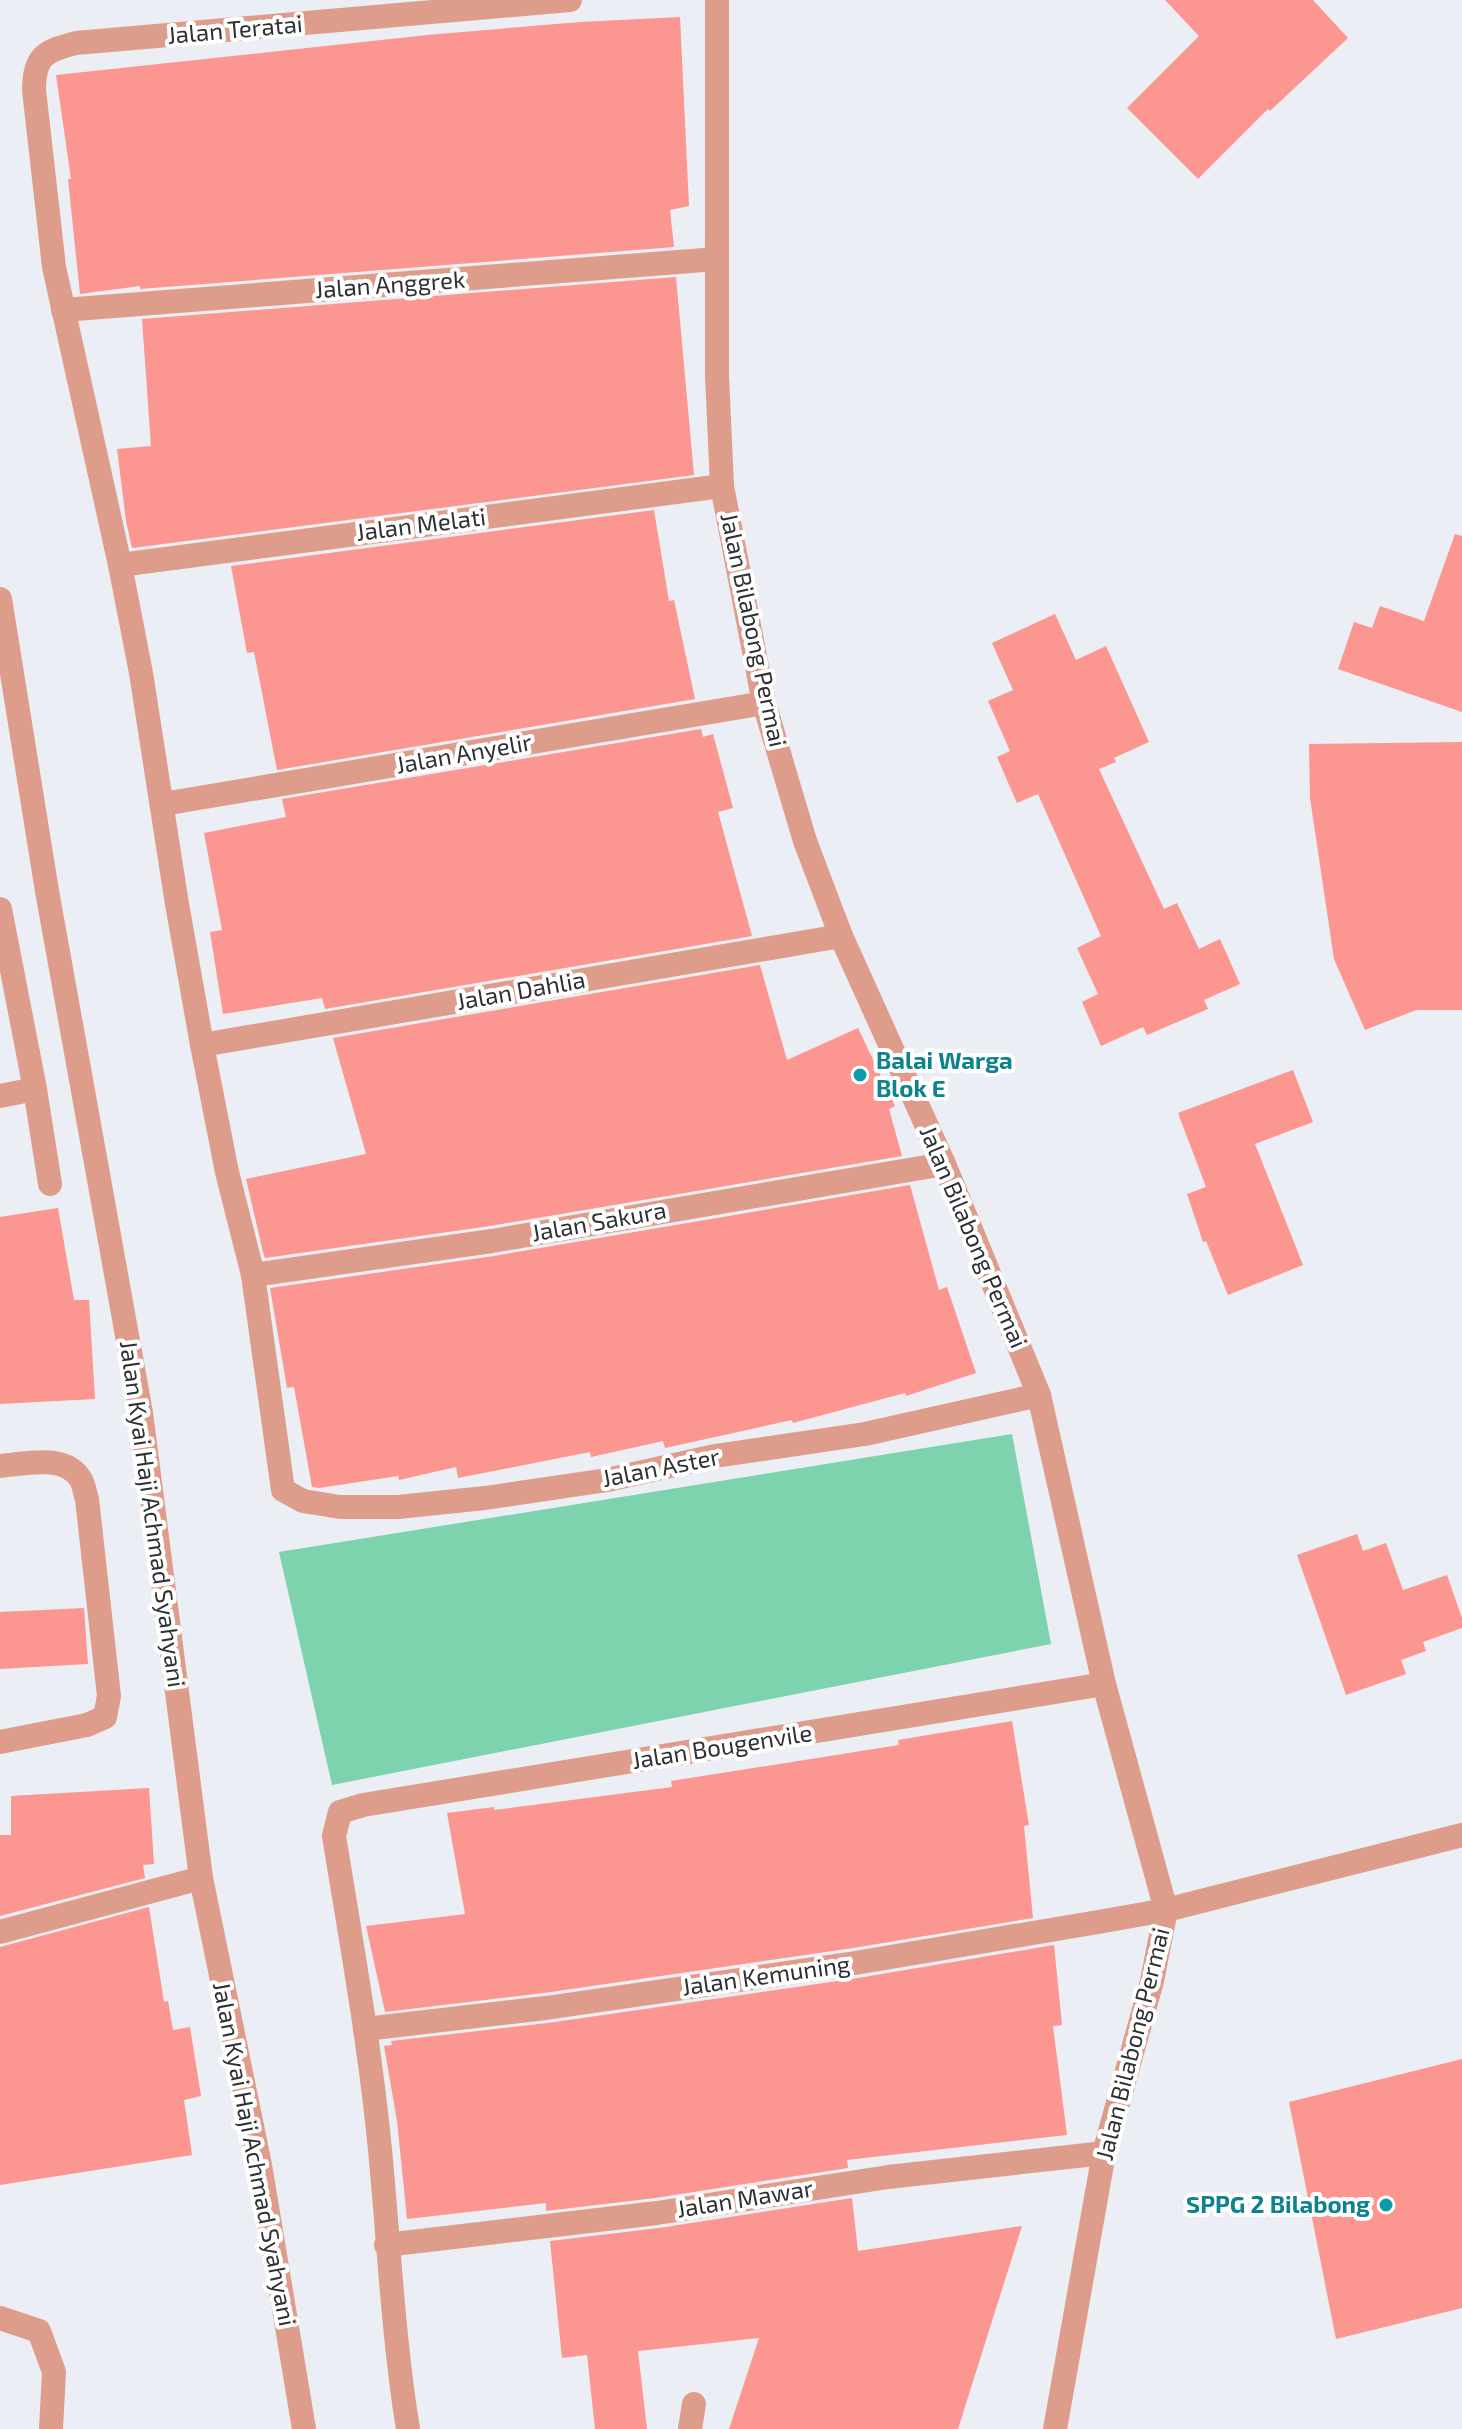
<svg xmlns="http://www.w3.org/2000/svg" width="1462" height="2429" viewBox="0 0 1462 2429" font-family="'Exo 2',sans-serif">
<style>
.grass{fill:#7dd3ad}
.building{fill:#fb9690}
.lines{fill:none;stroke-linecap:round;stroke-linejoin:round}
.street{stroke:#de9d8b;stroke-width:24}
.culture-dot{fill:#0f9aa8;stroke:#fff;stroke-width:3}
.labels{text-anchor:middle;stroke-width:8;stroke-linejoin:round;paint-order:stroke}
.street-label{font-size:24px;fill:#2f3033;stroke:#fff}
.culture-label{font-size:24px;font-weight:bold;fill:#0d838f;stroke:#fff;text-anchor:start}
</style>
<rect width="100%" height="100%" fill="#ebeef4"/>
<polygon class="grass" points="1012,1434 1051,1644 332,1785 279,1552"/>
<g class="building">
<polygon points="1165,0 1313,0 1348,38 1270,111 1268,109 1198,179 1127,108 1199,36"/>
<polygon points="680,17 689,206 670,210 674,247 140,289 140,286 80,294 68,179 71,179 56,75 427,35 580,22"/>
<polygon points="676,277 694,475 132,548 126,521 117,449 151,446 142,319"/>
<polygon points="654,510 669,601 674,600 695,699 277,770 254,652 247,653 231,566"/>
<polygon points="1455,534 1462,536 1462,712 1338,669 1354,622 1372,628 1380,606 1424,621"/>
<polygon points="1055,614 1076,660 1106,646 1149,742 1114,758 1116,762 1099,769 1164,909 1177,903 1199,949 1220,939 1240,984 1204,1000 1208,1009 1147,1035 1143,1027 1101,1046 1082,1002 1098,994 1077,948 1101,936 1038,794 1017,803 997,757 1010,751 988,701 1013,690 992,643"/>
<polygon points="701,729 703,737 713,734 733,808 718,812 752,936 325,1009 322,998 223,1014 210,932 222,930 204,833 286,817 282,799"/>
<polygon points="1462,742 1462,1010 1416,1010 1365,1030 1334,959 1310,798 1309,744"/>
<polygon points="760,965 787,1060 858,1028 895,1106 889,1109 902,1156 490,1226 265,1258 264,1256 246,1179 366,1154 333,1038"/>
<polygon points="1293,1070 1313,1122 1255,1144 1303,1265 1228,1295 1206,1241 1203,1242 1187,1194 1206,1187 1178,1113"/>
<polygon points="910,1185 939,1290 947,1287 976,1373 906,1396 905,1393 793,1423 792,1420 665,1448 663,1441 591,1457 590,1452 458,1478 456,1467 399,1480 398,1476 319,1488 312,1487 294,1387 287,1388 270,1288 494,1256"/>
<polygon points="58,1208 74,1300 89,1300 95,1399 0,1404 0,1217"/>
<polygon points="1357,1534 1363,1551 1386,1543 1403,1590 1447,1575 1462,1618 1462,1628 1423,1642 1426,1651 1401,1660 1406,1674 1346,1695 1297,1555"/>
<polygon points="84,1608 88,1664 0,1669 0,1612"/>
<polygon points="1012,1721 1029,1825 1024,1826 1033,1918 853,1948 544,1993 385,2012 366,1926 465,1914 447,1813 494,1807 494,1810 672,1787 671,1781 899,1745 898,1740"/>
<polygon points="149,1788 154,1864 143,1865 145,1878 0,1916 0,1835 11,1835 11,1796"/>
<polygon points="149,1907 164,2002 168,2001 173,2030 190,2027 201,2096 184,2100 192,2155 0,2185 0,1947"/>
<polygon points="1054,1945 1062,2025 1053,2026 1067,2135 847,2160 848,2168 655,2198 546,2211 546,2203 407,2219 397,2121 384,2046 392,2045 391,2041 548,2023 858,1978"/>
<polygon points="1462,2059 1462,2308 1336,2339 1289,2102"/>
<polygon points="852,2198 858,2251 1022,2226 958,2429 729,2429 759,2338 638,2351 647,2429 595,2429 587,2355 562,2358 550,2241 659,2228"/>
</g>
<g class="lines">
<g class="street">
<path d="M 570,0 L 76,43 C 45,51 34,56 34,90 L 54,267 L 120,565 L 141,673 L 177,904 L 202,1045 L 227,1172 L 253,1275 L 283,1490 L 303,1501 L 340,1507 L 398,1507 L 485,1498 L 607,1480 L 715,1456 L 865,1434 L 1039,1395"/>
<polyline points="717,0 717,376 722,486 764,703 805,841 841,936 944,1164 1039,1395 1104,1684 1166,1910 1152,1981 1104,2153 1055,2429"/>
<polyline points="63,310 717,259"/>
<polyline points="120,565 722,486"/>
<polyline points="0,599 47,891 141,1413 201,1878 260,2165 304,2429"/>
<polyline points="163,804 764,703"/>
<polyline points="0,909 35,1089 50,1184"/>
<polyline points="202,1045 841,936"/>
<polyline points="0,1096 35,1089"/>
<polyline points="253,1275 492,1241 944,1164"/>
<path d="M 0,1466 C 25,1464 66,1453 81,1480 C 84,1485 85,1494 87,1499 L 109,1696 L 105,1717 L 87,1725 L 0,1742"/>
<polyline points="0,1932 201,1878"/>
<polyline points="365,2029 546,2008 855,1963 1104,1921 1166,1910 1462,1835"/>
<polyline points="386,2245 657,2213 888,2177 1104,2153"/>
<polyline points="0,2318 39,2331 54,2372 51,2429"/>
<path d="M 408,2429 C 393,2337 389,2243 380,2150 C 370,2045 351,1941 334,1836 L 340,1812 L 363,1805 L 1104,1684"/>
<polyline points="690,2429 694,2404"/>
</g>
</g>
<g class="culture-dot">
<circle cx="860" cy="1075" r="8"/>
<circle cx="1386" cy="2205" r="8"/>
</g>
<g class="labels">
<g class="street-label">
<text transform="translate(235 30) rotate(-5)" y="8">Jalan Teratai</text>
<text transform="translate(390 285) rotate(-4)" y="8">Jalan Anggrek</text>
<text transform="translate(421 525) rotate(-7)" y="8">Jalan Melati</text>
<text transform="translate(753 630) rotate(78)" y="8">Jalan Bilabong Permai</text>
<text transform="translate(464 754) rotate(-10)" y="8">Jalan Anyelir</text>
<text transform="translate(521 991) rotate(-10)" y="8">Jalan Dahlia</text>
<text transform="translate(599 1222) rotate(-10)" y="8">Jalan Sakura</text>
<text transform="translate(973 1237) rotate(67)" y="8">Jalan Bilabong Permai</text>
<text transform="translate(661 1468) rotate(-11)" y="8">Jalan Aster</text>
<text transform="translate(152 1514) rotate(82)" y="8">Jalan Kyai Haji Achmad Syahyani</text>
<text transform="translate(722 1747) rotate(-9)" y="8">Jalan Bougenvile</text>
<text transform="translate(766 1976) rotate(-8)" y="8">Jalan Kemuning</text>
<text transform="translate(1133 2044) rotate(-76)" y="8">Jalan Bilabong Permai</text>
<text transform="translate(254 2154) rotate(79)" y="8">Jalan Kyai Haji Achmad Syahyani</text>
<text transform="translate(745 2199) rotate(-9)" y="8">Jalan Mawar</text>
</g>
<g class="culture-label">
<text x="876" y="1069">Balai Warga<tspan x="876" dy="28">Blok E</tspan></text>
<text x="1370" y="2213" text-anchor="end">SPPG 2 Bilabong</text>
</g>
</g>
</svg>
